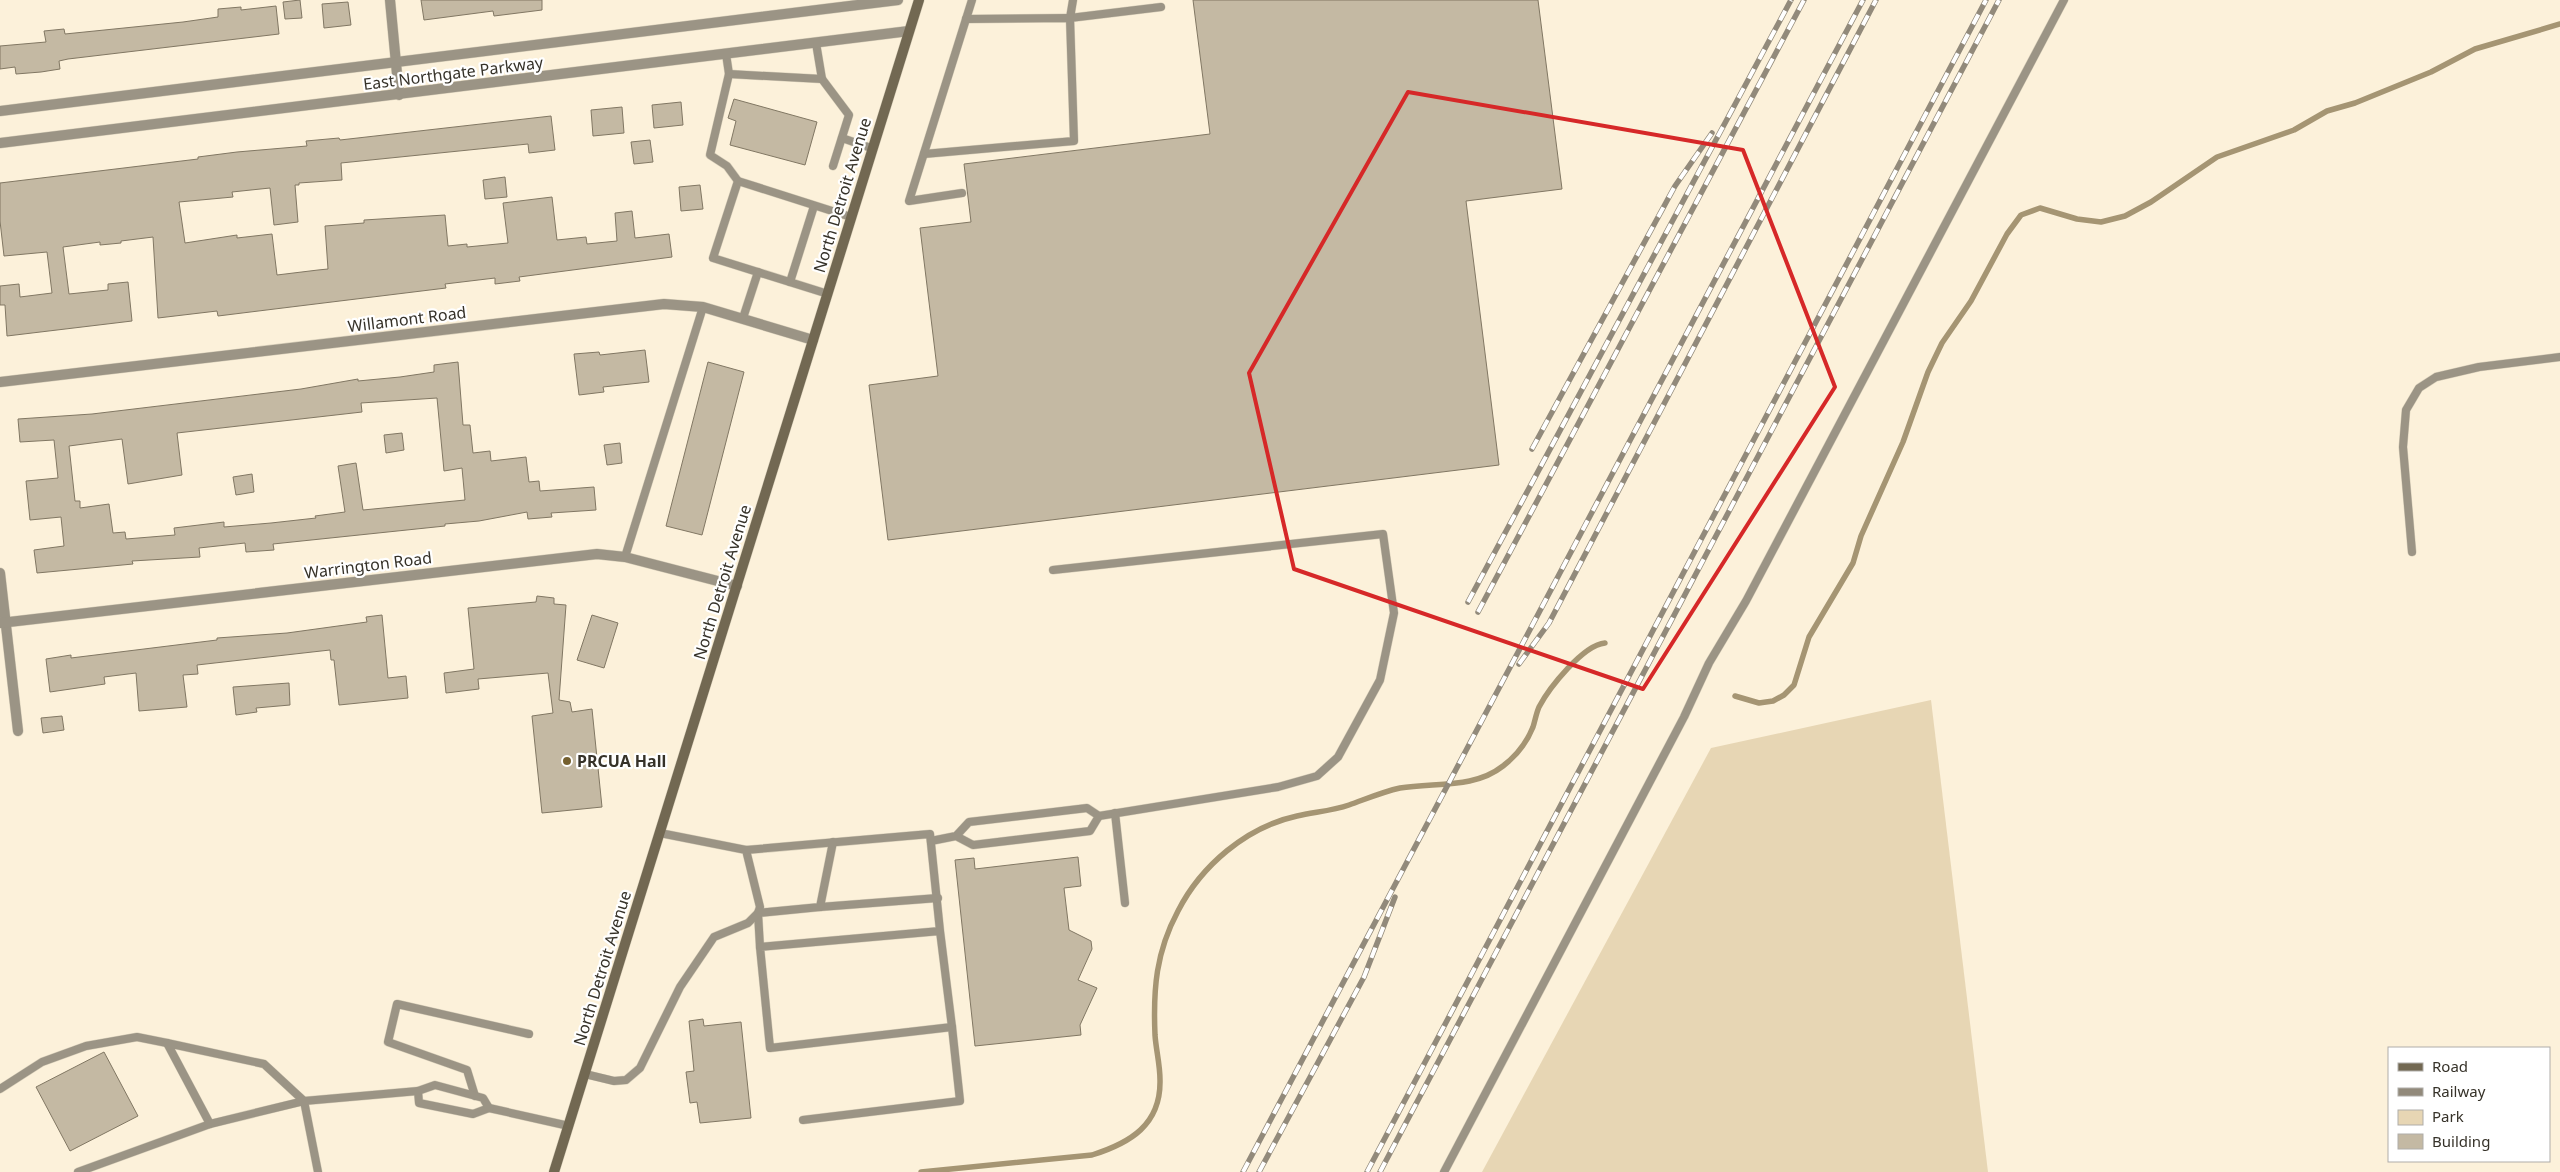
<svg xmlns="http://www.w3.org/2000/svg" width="2560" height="1172" viewBox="0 0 2560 1172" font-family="'Noto Sans',sans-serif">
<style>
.green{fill:#e7d6b4}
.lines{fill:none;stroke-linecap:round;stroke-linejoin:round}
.stream{stroke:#a59573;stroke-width:5.5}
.building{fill:#c4b9a3;stroke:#817763;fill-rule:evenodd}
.lane-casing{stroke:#d8cfba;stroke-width:9}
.street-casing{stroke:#d8cfba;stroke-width:11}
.secondary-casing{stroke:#d8cfba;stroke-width:11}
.lane{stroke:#9b9485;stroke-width:8}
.street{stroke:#9b9485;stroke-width:10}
.secondary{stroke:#726852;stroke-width:10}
.rail-casing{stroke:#928a7b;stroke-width:5.5}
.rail{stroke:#fff;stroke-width:4;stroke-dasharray:11;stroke-linecap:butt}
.marked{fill:none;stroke:#d62828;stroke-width:4;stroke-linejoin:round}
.poi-dot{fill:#75602f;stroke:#fff;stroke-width:2}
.labels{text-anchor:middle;stroke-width:4.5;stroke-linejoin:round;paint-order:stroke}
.street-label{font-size:16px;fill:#363229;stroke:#fff}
.poi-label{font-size:16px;font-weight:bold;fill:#363229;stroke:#fff;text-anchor:start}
</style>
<rect width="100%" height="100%" fill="#fcf1da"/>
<polygon class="green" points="1931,700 1988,1172 1482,1172 1711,748"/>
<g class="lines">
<g class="stream">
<polyline points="1735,696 1759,703 1773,701 1784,695 1794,685 1809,637 1853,563 1861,536 1903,442 1928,372 1942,343 1971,301 2007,234 2021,215 2040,208 2077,219 2101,222 2125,216 2151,202 2217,157 2294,130 2327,111 2355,103 2431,72 2475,49 2560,24"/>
<path d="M 921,1172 L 1092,1155 C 1130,1143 1161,1125 1160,1080 C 1160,1064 1156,1050 1155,1035 C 1153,989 1156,952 1178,911 C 1201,866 1246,827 1297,816 C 1314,812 1332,811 1349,805 C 1366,799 1382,792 1400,788 C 1435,782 1474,789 1503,766 C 1516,756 1527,742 1533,727 C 1535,721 1536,714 1539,707 C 1549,688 1583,645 1605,643"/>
</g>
</g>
<g class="building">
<polygon points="300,0 302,18 285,19 283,2"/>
<polygon points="421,0 542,0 542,10 494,16 493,11 424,20"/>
<polygon points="1193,0 1538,0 1562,189 1466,201 1499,465 888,540 869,385 938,376 920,228 971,222 964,164 1210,134"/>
<polygon points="348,2 351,25 324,28 322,4"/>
<polygon points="276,6 279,34 68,59 59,61 60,69 41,72 16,74 15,67 0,69 0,46 46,42 44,31 64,29 65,34 183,22 218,17 218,9 241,7 241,10"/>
<polygon points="734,99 817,122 805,165 730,145 736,121 728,118"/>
<polygon points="681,102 683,125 654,128 652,105"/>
<polygon points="622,107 624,133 593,136 591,110"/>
<polygon points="551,116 555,150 529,153 528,144 341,163 342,180 299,183 299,185 295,185 298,222 274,225 270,188 232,192 233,197 179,202 185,243 237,235 237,238 272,234 277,275 318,270 328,269 325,226 364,223 364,220 445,215 448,246 467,244 467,247 508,243 503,203 552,197 557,240 586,237 587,244 617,241 615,213 632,211 635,238 669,234 672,257 519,277 520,281 495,284 495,278 445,284 446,288 299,306 218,316 217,311 158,318 153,237 121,241 121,243 100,245 100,242 63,247 69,294 108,290 108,284 128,282 132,321 7,336 5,305 0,305 0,286 19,284 20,297 52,293 47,252 4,256 0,221 0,183 198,159 198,157 237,152 307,146 306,141 339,138 340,140"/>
<polygon points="650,140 653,162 634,164 631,142"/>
<polygon points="505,177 507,197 485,199 483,180"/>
<polygon points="700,185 703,209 681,211 679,187"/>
<polygon points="645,350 649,382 603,387 604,392 579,395 574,354 599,352 600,355"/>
<path d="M 458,362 L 463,425 L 470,425 L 473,453 L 490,451 L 491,461 L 526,457 L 529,482 L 539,481 L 540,491 L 594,487 L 596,510 L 551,513 L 552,517 L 528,519 L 527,512 L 479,521 L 445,524 L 445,526 L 273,544 L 274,550 L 246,552 L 245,543 L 199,548 L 200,557 L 132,561 L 133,564 L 37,573 L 34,550 L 64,546 L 61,517 L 30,520 L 26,481 L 58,478 L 54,440 L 20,442 L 18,419 L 92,414 L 301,389 L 358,379 L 358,381 L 400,377 L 434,372 L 434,365 ZM 437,398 L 444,471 L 462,468 L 465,500 L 363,510 L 356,463 L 338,466 L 345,512 L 315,516 L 316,518 L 271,523 L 224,527 L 224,522 L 174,528 L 175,535 L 126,539 L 125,532 L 113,533 L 109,504 L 80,508 L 80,501 L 75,501 L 69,446 L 122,439 L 128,484 L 182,475 L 177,433 L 362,412 L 361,403 Z"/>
<polygon points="708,362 744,372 702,535 666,526"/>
<polygon points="402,433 404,450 386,453 384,435"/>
<polygon points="620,443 622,463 607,465 604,445"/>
<polygon points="252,474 254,492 236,495 233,477"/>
<polygon points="537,596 554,598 554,604 566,605 559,700 570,702 572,712 592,709 602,807 542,813 532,716 553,713 548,673 478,679 479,689 446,693 444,673 474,669 468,608 536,602"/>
<polygon points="382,615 388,678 406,676 408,698 339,705 334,660 331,660 330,650 197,665 198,674 183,675 187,707 139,711 136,673 104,677 105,684 50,692 46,659 71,655 71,658 217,640 217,638 287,633 367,622 366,617"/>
<polygon points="592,615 618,623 604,668 577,660"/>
<polygon points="289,683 290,705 256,708 257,712 236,715 233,687"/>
<polygon points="62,716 64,730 43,733 41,718"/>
<polygon points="1078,857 1081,886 1064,888 1069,930 1091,941 1092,949 1078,980 1097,988 1080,1025 1081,1035 975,1046 955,860 974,858 975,869"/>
<polygon points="703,1019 704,1026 741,1022 751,1118 700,1123 697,1102 690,1103 686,1072 694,1071 689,1021"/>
<polygon points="104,1052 138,1116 70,1151 36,1087"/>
</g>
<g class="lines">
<defs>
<g id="lane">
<polyline points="1073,0 1070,18 1161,7"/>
<polyline points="816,43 822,79"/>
<polyline points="726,54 729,74 710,155 727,166 738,181"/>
<polyline points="729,74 822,79 849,115 833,166"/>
<polyline points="842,138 871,148"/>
<polyline points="924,154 1074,141 1070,18 966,19"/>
<polyline points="962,193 909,201 972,0"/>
<polyline points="790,282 814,206"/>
<polyline points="828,294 713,258 738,181 851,217"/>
<polyline points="743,318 758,272"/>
<polyline points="2412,552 2403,447 2406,410 2419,388 2436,377 2479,367 2560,357"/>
<polyline points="625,557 703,307"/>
<polyline points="1053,570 1383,534 1394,613 1380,680 1338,757 1317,776 1278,787 1099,816"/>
<polyline points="1115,813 1125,903"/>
<polyline points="660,833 746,850 760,907 758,913 760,947"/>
<polyline points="931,841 956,836 969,822 1087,808 1099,816 1090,831 973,845 956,836"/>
<polyline points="746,850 930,834 940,931 760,947 770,1048 952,1027 940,931"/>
<polyline points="820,907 938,898"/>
<polyline points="585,1074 614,1081 626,1080 640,1068 680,987 714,937 748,923 758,913 820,907 833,842"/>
<polyline points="0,1089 42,1062 86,1046 137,1037 167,1043"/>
<polyline points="418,1091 419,1103 473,1114 489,1108 569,1126"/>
<polyline points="475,1096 467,1070 388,1042 397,1004 529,1034"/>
<polyline points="803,1120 960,1101 952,1027"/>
<polyline points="210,1124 167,1043 264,1064 304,1101 318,1172"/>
<polyline points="78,1172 210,1124 304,1101 418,1091 435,1085 483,1098 489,1108"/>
<polyline points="1444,1172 1684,717 1709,663 1746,601 2064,0"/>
</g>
<g id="street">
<polyline points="390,0 399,95"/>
<polyline points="0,111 898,0"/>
<polyline points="0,143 909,31"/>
<polyline points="0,382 664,304 703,307 813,340"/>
<polyline points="0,573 18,731"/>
<polyline points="0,623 597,554 625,557 737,586"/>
</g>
<polyline id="secondary" points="554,1172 919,0"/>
</defs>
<use href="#lane" class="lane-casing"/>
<use href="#street" class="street-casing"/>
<use href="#secondary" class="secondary-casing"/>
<use href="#lane" class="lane"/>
<use href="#street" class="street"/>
<use href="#secondary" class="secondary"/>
<defs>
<g id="rail">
<polyline points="1532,449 1675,186 1712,133"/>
<polyline points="1468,602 1791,0"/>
<polyline points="1478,612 1804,0"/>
<polyline points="1519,664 1549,623 1876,0"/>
<polyline points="1243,1172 1863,0"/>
<polyline points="1259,1172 1364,977 1395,897"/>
<polyline points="1367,1172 1986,0"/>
<polyline points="1380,1172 1999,0"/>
</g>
</defs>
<use href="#rail" class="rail-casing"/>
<use href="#rail" class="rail"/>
</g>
<path class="marked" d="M 1408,92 L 1743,150 L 1835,387 L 1643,689 L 1294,569 L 1249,373 Z"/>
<circle class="poi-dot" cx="567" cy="761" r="5"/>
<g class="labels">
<g class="street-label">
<text transform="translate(453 73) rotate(-7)" y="6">East Northgate Parkway</text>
<text transform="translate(842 195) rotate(-73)" y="6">North Detroit Avenue</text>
<text transform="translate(407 319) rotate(-7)" y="6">Willamont Road</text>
<text transform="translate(368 565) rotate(-7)" y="6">Warrington Road</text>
<text transform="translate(722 582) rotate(-73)" y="6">North Detroit Avenue</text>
<text transform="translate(602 968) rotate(-73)" y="6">North Detroit Avenue</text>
</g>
<g class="poi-label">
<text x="577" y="767">PRCUA Hall</text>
</g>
</g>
<rect x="2388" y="1047" width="162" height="115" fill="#ffffff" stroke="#afada9"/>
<rect x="2398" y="1063" width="25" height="8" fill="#726852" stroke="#afada9"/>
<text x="2432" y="1072" font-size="15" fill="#363229">Road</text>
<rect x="2398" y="1088" width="25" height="8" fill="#928a7b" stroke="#afada9"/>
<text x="2432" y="1097" font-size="15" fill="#363229">Railway</text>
<rect x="2398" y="1110" width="25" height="15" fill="#e7d6b4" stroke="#afada9"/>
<text x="2432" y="1122" font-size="15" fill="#363229">Park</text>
<rect x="2398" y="1134" width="25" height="15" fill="#c4b9a3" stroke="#afada9"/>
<text x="2432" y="1147" font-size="15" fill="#363229">Building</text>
</svg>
